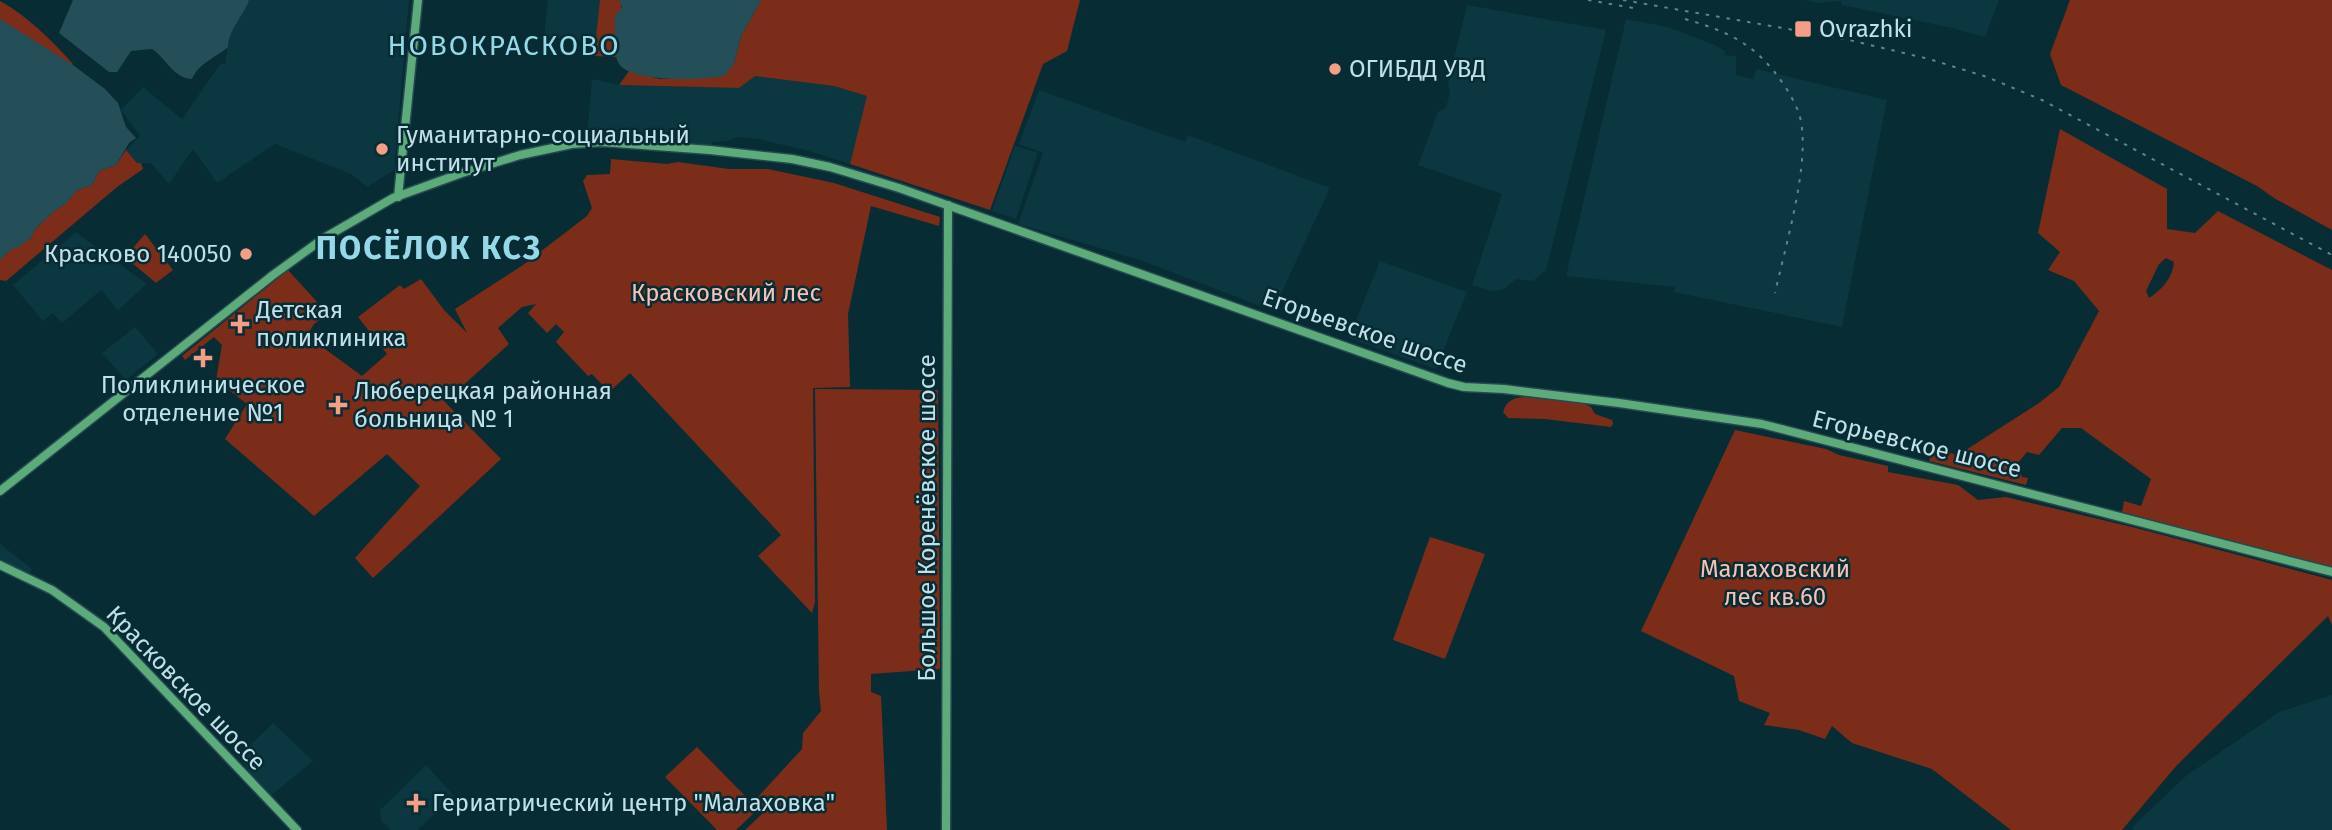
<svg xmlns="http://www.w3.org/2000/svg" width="2332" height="830" viewBox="0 0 2332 830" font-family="'Fira Sans',sans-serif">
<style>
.built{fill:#0b3740}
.green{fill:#7c2d1a;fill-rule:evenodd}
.water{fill:#244e58}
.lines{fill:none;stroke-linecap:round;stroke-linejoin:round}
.major-casing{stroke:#254950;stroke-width:11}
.major{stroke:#5daa7a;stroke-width:8}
.rail{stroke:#62848c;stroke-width:2;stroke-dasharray:3.5 7;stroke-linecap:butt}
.poi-dot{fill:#f49e88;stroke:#072c33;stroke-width:2.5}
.labels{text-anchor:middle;stroke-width:5;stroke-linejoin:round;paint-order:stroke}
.poi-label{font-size:24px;fill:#c1e0e9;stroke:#072c33;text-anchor:start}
.park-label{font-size:24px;fill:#f5c2b5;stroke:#072c33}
.street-label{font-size:24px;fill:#c1e0e9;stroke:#072c33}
.quarter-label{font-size:28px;letter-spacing:2px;fill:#95d8e8;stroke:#072c33}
.district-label{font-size:32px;font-weight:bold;letter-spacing:2px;fill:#95d8e8;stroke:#072c33}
</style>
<rect width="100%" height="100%" fill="#072c33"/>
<g class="built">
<polygon points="249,0 409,0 394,170 367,187 351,174 275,144 217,183 193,149 169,184 151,163 137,163 126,150 140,136 121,110 143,87 182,119 221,63 225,65 228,39"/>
<polygon points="548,0 600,0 596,43 544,37"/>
<polygon points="1805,0 1999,0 1985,37 1952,28 1842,5 1841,1 1818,3"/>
<polygon points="1467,5 1606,30 1546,270 1533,281 1516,279 1504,289 1491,291 1472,285 1502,194 1418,165 1438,112 1446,107 1450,92 1448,83"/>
<polygon points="1626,19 1668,27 1717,46 1726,52 1724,55 1736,56 1736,75 1753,79 1756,69 1887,100 1842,327 1674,292 1675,287 1566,276"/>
<polygon points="754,76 834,86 868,96 850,164 809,151 758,139 738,137 727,141 713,142 711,145 613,135 587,136 592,79 619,85 739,88"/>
<polygon points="1039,90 1185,142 1188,135 1330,188 1273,311 1140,260 1018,224 1043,153 1019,144"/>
<polygon points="1015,146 1038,153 1016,219 992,211"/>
<polygon points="76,232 147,284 118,310 101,290 62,323 53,313 43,321 13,285"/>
<polygon points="1380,261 1467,292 1436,369 1349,338"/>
<polygon points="135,327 158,354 126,380 102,353"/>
<polygon points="0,544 31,568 32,570 29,575 0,561"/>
<polygon points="2332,695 2332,830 2134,830 2132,827 2187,775 2279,712"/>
<polygon points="273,723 313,761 269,797 238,757"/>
<polygon points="426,765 454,796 417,830 391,830 381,820 380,810"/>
</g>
<g class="green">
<polygon points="600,0 619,0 621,2 621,11 615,16 616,57 594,56"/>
<polygon points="761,0 1080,0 1067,51 1043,64 990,210 850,164 867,96 834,86 755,76 739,88 619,85 629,71 660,79 674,78 734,64 741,36"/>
<polygon points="2070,0 2332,0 2332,230 2274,198 2257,186 2061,85 2050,54"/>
<path d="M 0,1 C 29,17 51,40 73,64 L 71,65 L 0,20 Z"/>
<path d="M 2060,129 L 2167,189 L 2167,229 L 2195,233 L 2218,211 L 2332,270 L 2332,568 L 2122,512 L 2124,501 L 2141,506 L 2151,479 L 2081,428 L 2062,428 L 2039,455 L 2027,452 L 2017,464 L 2022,477 L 2028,478 L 2026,485 L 1929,461 L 1934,449 L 1958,455 L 2039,403 L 2059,387 L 2099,311 L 2074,281 L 2048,270 L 2060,252 L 2038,233 ZM 2166,258 L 2174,262 C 2173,277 2162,290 2149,298 L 2146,291 L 2159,264 Z"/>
<polygon points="126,150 137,163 141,163 143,169 117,187 6,281 0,280 0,260 11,249 31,238 35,229 53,212 66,203 77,190 92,185 99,171 116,165"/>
<polygon points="611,159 667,164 678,162 729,169 768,169 834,183 940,217 939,226 871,206 848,314 850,387 813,388 815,602 812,613 758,556 781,535 630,373 609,392 592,374 588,376 556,342 564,332 556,324 547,333 528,313 536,304 522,307 498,328 509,344 449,398 443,400 501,459 373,578 355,558 420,486 387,454 314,516 225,439 247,404 216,380 222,345 214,337 185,360 182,356 288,270 328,314 314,324 305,339 321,346 362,376 387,354 358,317 400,285 404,289 421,279 444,310 467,333 455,309 523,265 587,216 592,208 583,181 587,175 610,174"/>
<polygon points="145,234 173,270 156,283 125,257"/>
<polygon points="815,389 938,390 940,669 871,674 871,692 881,696 887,830 745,830 763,813 756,799 802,749 803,733 821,711 819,692"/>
<path d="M 1525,397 L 1583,403 L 1591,407 L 1595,414 L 1612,420 L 1613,424 L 1611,427 L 1545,419 L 1508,418 L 1503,412 C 1507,400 1513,398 1525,397 Z"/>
<polygon points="1735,430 1826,449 1839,455 1888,466 1888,472 1958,485 1978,500 2006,497 2136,528 2332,580 2332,625 2328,616 2177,765 2122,830 2011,830 1932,769 1852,743 1832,726 1825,739 1799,730 1764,725 1770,713 1739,701 1734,676 1641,631"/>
<polygon points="1430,537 1485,554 1445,659 1393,640"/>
<polygon points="697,747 758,809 736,830 717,830 665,777"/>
</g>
<g class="water">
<path d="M 73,0 L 249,0 C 244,15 228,31 228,47 C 215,58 199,63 192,79 C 174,79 166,58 152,49 L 131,51 L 117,72 L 109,72 L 59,33 Z"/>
<path d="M 619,0 L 761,0 L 741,36 L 734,64 L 724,76 C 703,80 632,83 619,64 C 613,55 615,27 615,16 L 622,7 Z"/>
<polygon points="0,19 73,65 105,89 118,103 126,127 136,138 129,143 116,165 99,171 92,185 77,190 66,203 53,212 35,229 31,238 17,248 11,249 0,260"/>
</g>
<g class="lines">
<defs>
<g id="major">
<polyline points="398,197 418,0"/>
<polyline points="0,491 273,275 324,238 393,198 462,173 520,155 572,144 602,142 710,150 792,159 830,167 899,188 1448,383 1464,387 1504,389 1619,403 1762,424 2332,572"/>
<polyline points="0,565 52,590 104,627 297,830"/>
<polyline points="946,830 948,205"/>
</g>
</defs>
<use href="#major" class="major-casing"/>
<use href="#major" class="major"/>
<g class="rail">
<polyline points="1588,0 1633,8"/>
<polyline points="1623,0 1845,39 1929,59 1987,77 2042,100 2332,255"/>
<path d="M 1685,19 C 1730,32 1757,45 1784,85 C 1793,99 1801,113 1802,129 C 1807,174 1785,248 1775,293"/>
</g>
</g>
<g class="poi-dot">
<rect x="1794" y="20" width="18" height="18" rx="3.5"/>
<circle cx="1335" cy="69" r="7"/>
<circle cx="382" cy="149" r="7"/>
<circle cx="246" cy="254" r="7"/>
<path d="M236.5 313.5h7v7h7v7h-7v7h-7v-7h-7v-7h7z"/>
<path d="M199.5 347.5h7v7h7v7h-7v7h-7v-7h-7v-7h7z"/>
<path d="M334.5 394.5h7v7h7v7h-7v7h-7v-7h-7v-7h7z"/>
<path d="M412.5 792.5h7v7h7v7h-7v7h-7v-7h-7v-7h7z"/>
</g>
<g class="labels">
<g class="poi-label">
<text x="1819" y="37">Ovrazhki</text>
<text x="1349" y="77">ОГИБДД УВД</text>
<text x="396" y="143">Гуманитарно-социальный<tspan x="396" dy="28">институт</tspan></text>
<text x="232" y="262" text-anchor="end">Красково 140050</text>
<text x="256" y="318">Детская<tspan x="256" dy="28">поликлиника</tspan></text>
<text x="203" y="393" text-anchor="middle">Поликлиническое<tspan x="203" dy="28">отделение №1</tspan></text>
<text x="354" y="399">Люберецкая районная<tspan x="354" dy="28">больница № 1</tspan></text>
<text x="432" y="811">Гериатрический центр "Малаховка"</text>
</g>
<g class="park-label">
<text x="726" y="301">Красковский лес</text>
<text x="1775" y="577">Малаховский<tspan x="1775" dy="28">лес кв.60</tspan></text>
</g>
<g class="street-label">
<text transform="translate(1365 331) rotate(19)" y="8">Егорьевское шоссе</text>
<text transform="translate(1917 444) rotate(14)" y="8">Егорьевское шоссе</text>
<text transform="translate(927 518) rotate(-90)" y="8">Большое Коренёвское шоссе</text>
<text transform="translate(186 688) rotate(46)" y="8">Красковское шоссе</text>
</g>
<g class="quarter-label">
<text x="504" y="55">НОВОКРАСКОВО</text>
</g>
<g class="district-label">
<text x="429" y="259">ПОСЁЛОК КСЗ</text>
</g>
</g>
</svg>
